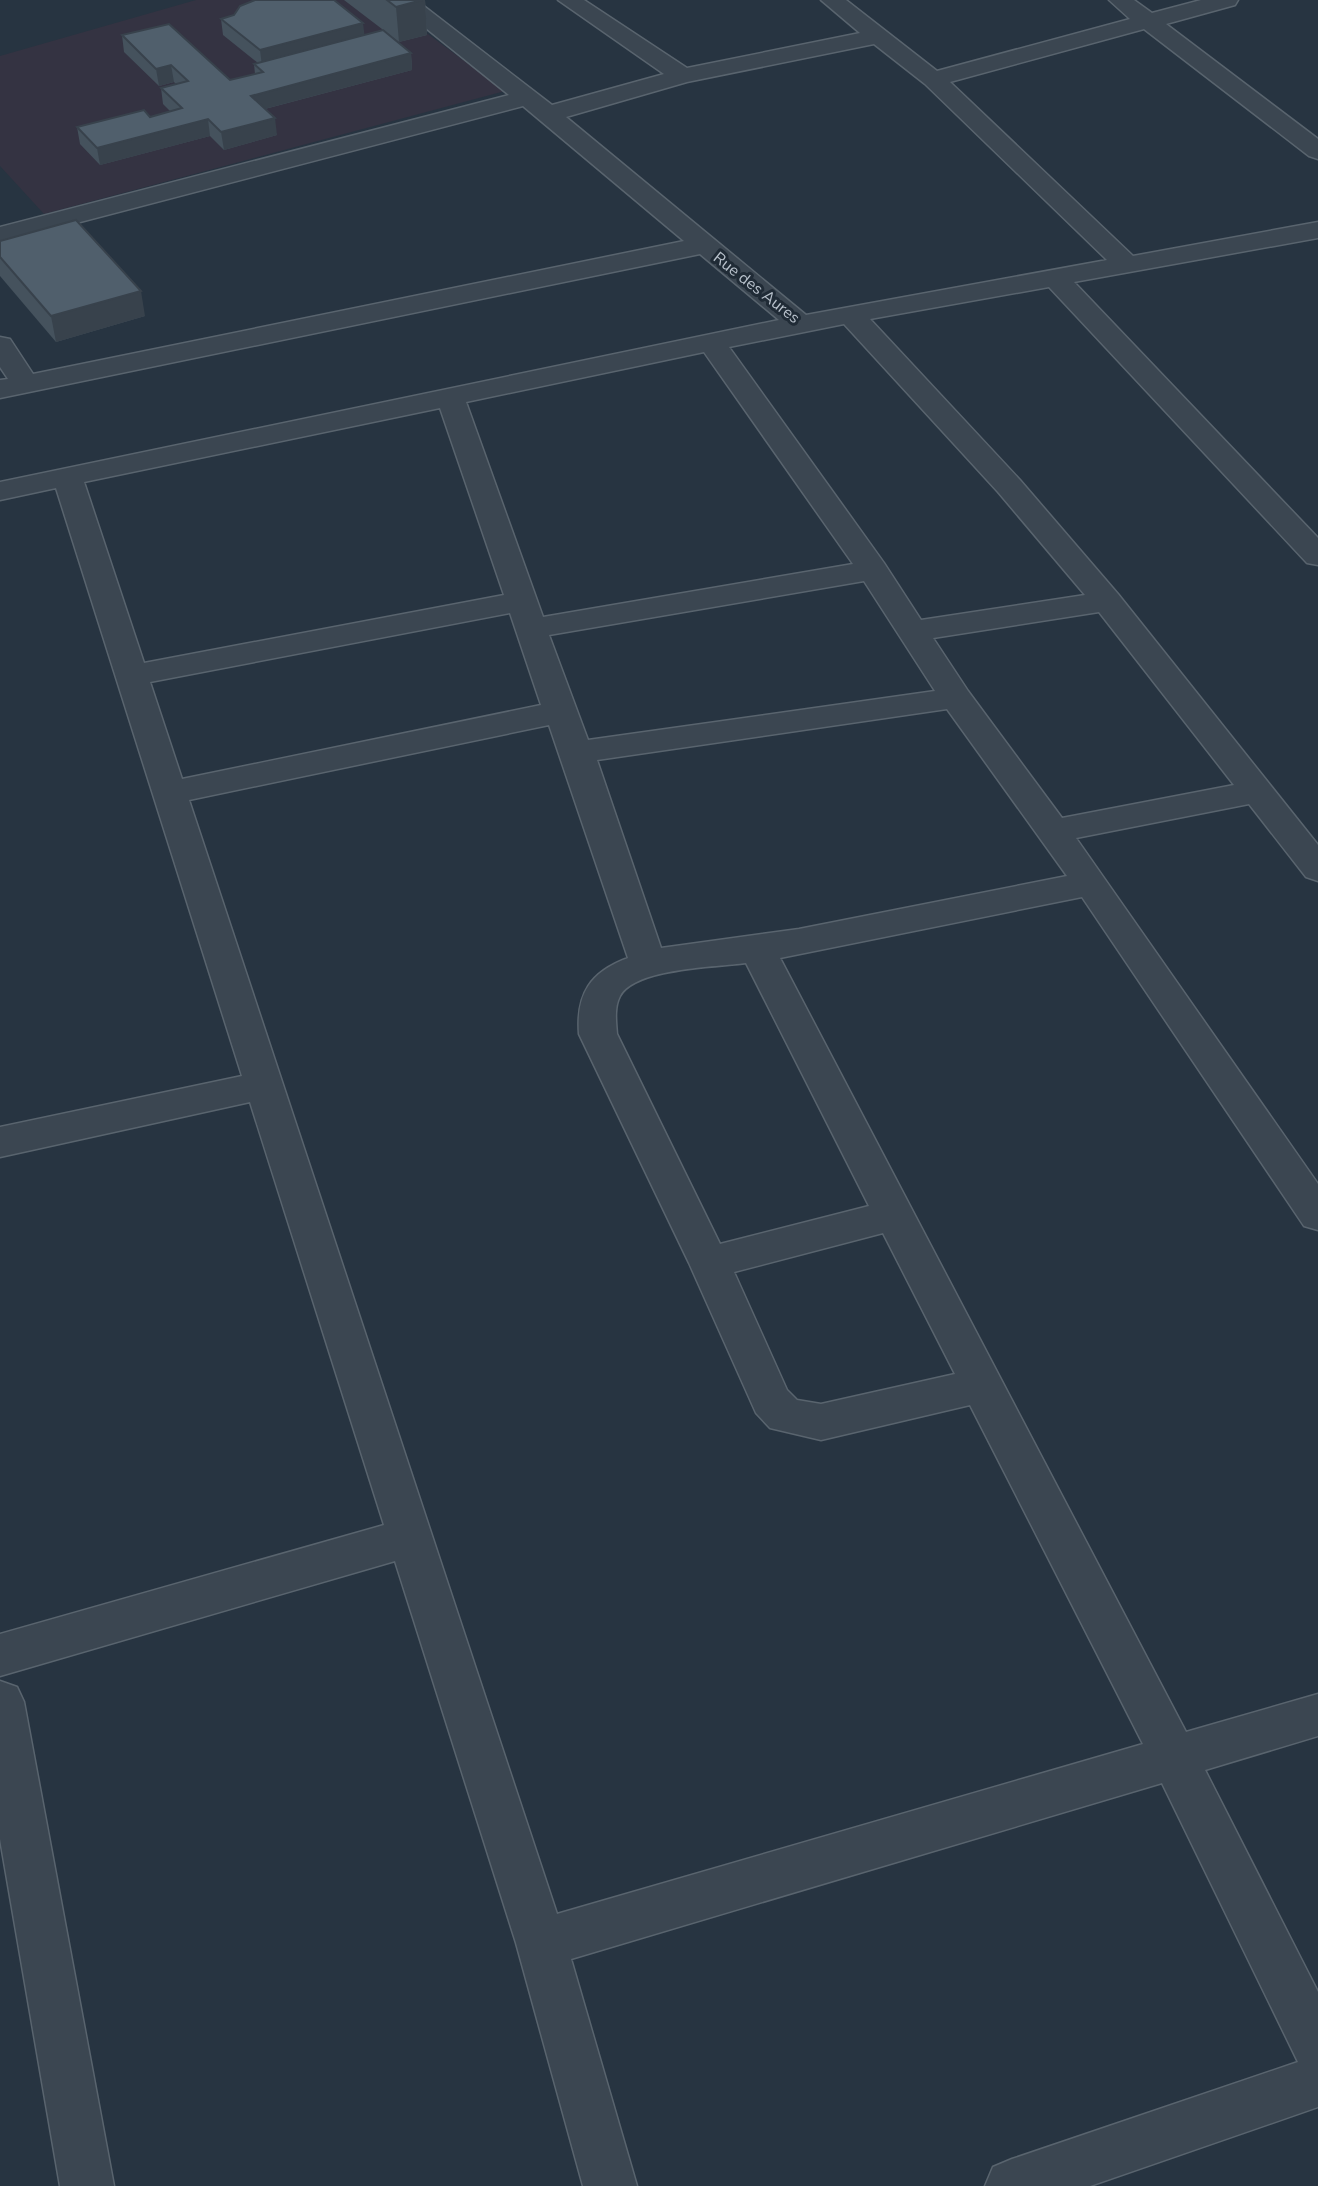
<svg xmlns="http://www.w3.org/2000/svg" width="1318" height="2186" viewBox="0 0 1318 2186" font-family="'Nunito Sans',sans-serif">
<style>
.medical{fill:#343342}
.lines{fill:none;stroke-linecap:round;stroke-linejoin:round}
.minor-casing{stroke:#59646e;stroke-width:3}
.minor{fill:#3b4651;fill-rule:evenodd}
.wall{fill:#45525d}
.shaded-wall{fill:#38424c}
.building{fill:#505f6c;stroke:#38424c;stroke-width:2}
.labels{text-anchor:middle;stroke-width:6;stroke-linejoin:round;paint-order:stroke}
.far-street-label{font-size:16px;fill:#b8c1cb;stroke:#202b36}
</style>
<rect width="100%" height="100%" fill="#273441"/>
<polygon class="medical" points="196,0 382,0 505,91 44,214 0,166 0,56"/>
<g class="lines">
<defs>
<g id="minor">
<path d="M 391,0 L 416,0 L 552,105 L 664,74 L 558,0 L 584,0 L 687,68 L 860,33 L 821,0 L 846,0 L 937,71 L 1130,19 L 1109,0 L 1134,0 L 1152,13 L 1201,0 L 1238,0 L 1235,5 L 1166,24 L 1318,139 L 1318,159 L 1309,156 L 1144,29 L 950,82 L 1133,256 L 1318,222 L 1318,238 L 1074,282 L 1318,538 L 1318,565 L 1307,563 L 1049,287 L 870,319 L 1020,480 L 1118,594 L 1318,845 L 1318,881 L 1306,877 L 1249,804 L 1076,838 L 1318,1184 L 1318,1230 L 1304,1226 L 1082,897 L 780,958 L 1186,1732 L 1318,1694 L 1318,1736 L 1205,1770 L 1318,1992 L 1318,2107 L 1090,2186 L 985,2186 L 993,2167 L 1012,2159 L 1298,2062 L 1162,1783 L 571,1959 L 637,2186 L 583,2186 L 516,1943 L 395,1561 L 0,1676 L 0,1634 L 384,1525 L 250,1102 L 0,1157 L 0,1127 L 242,1076 L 56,488 L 0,500 L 0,482 L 779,320 L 700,254 L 0,398 L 0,380 L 8,379 L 0,367 L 0,337 L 10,339 L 33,374 L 684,241 L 523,106 L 0,243 L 0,227 L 509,95 ZM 874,44 L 925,84 L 1107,260 L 806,315 L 566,117 L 687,82 ZM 844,324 L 998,492 L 1085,595 L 921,620 L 884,563 L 729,347 ZM 704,352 L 853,564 L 543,617 L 466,402 ZM 440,408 L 504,595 L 144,663 L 84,482 ZM 864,581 L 935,691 L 588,740 L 549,635 ZM 1099,612 L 1234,785 L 1062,818 L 968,691 L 933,638 ZM 510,613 L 541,705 L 182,779 L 150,682 ZM 947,709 L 1067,876 L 799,929 L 661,948 L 597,760 ZM 549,725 L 628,958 C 590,972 576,994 579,1034 L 689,1263 L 756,1413 L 770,1428 L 821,1440 L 970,1405 L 1143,1744 L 557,1914 L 189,800 ZM 746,963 L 869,1206 L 720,1244 L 617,1034 C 616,1022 614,1007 620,996 C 635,968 717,967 746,963 ZM 883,1233 L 955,1374 L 821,1404 L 797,1400 L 787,1390 L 734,1272 Z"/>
<polygon points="0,1681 17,1687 24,1702 114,2186 60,2186 0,1839"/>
</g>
</defs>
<use href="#minor" class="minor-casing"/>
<use href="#minor" class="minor"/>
</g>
<g class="wall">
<polygon points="344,0 425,0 427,35 399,42"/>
<polygon points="221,19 365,35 411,53 412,70 265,109 277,135 224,150 210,136 100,165 80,144 77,127 150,117 170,111 163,104 161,88 176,84 174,82 159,86 124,52 122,35 230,80 255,74 254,64 258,63 223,35"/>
<polygon points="0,241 145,316 56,342 0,276"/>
</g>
<g class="shaded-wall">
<polygon points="422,0 425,0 427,35 399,42 396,7"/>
<polygon points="363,23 365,39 262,66 260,50"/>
<polygon points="411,53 412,70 253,112 251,96"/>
<polygon points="171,65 174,82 159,86 156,69"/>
<polygon points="275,118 277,135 224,150 221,132"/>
<polygon points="208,119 210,136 100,165 97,148"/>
<polygon points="141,291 145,316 56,342 51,316"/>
</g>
<g class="building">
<polygon points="255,0 334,0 363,23 260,50 221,19 234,15 240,6"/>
<polygon points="387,0 422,0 396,7"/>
<polygon points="169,24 230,80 263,72 254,64 383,30 411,53 251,96 275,118 221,132 208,119 97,148 77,127 144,110 150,117 182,108 161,88 188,81 171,65 156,69 122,35"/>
<polygon points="76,220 141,291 51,316 0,257 0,241"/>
</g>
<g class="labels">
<g class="far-street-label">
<text transform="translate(757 287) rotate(38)" y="6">Rue des Aures</text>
</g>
</g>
</svg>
